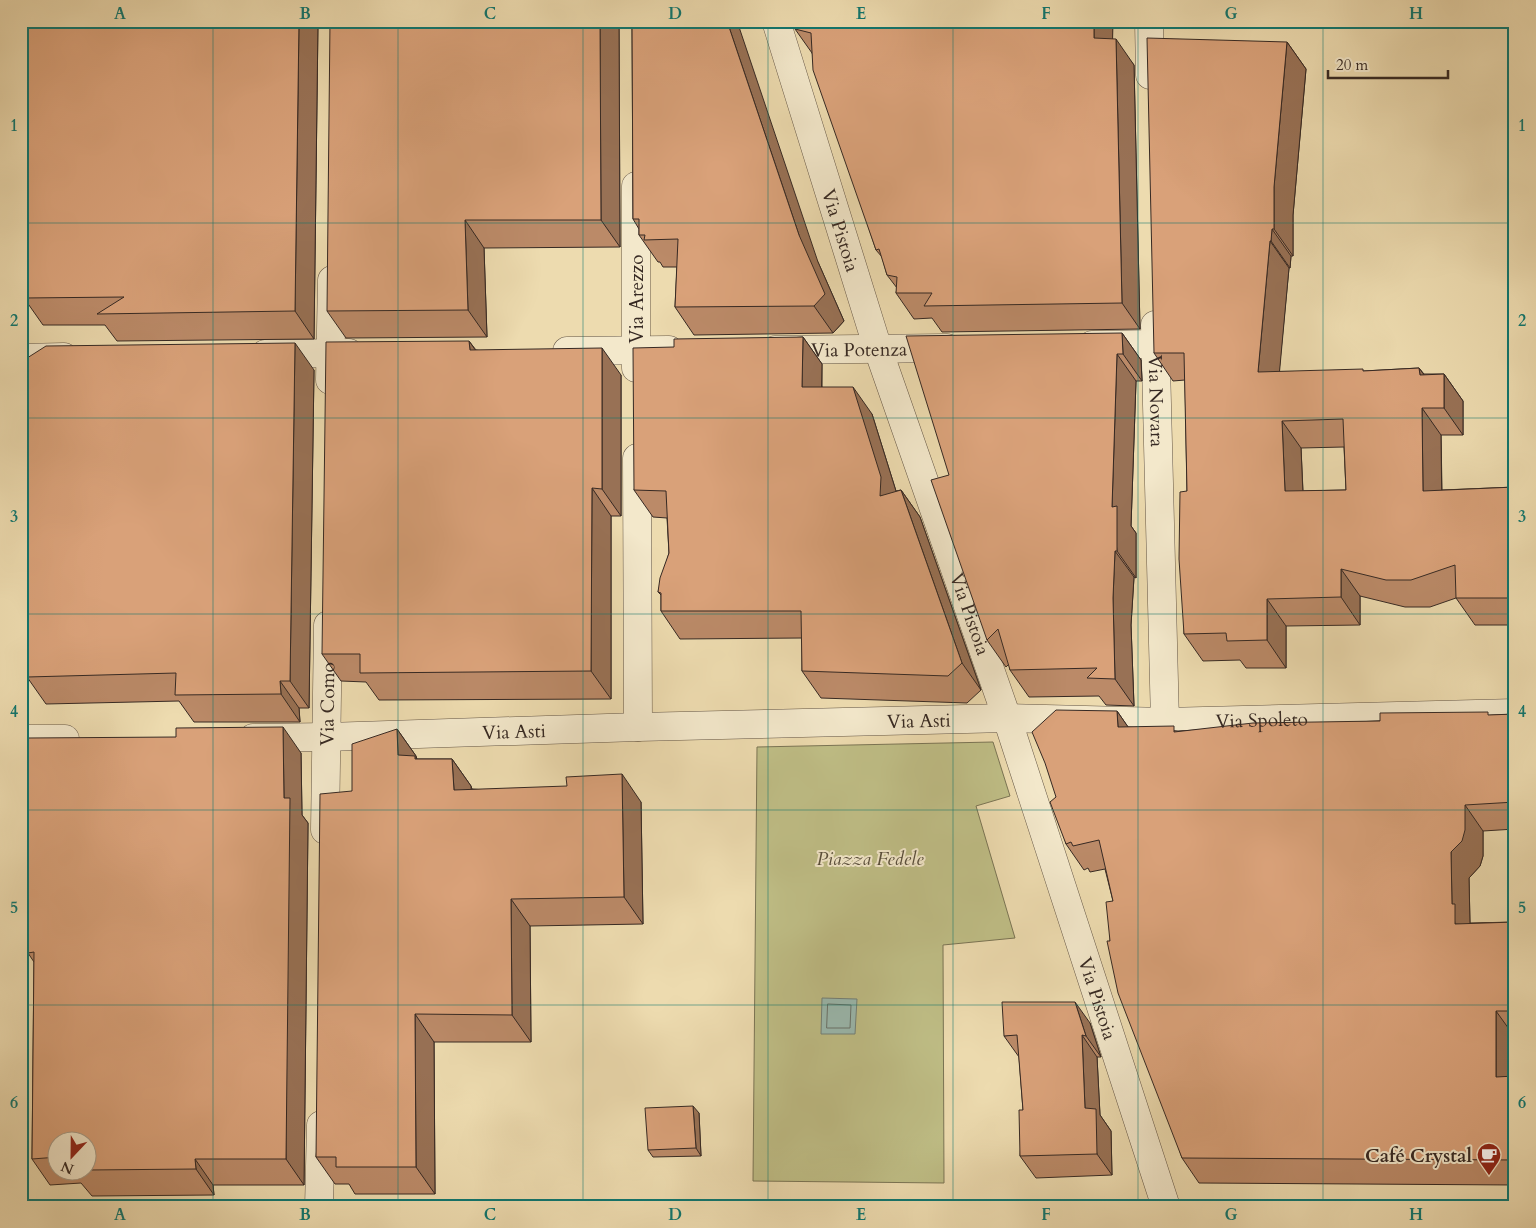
<svg xmlns="http://www.w3.org/2000/svg" width="1536" height="1228" viewBox="0 0 1536 1228" font-family="Cardo,serif">
<style>
.green{fill:#bfbe86;stroke:#7a7454}
.water{fill:#9abab0;stroke:#728078}
.lines{fill:none;stroke-linecap:round;stroke-linejoin:round}
.shore{stroke:#68726a;stroke-width:1}
.street-casing{stroke:#645646;stroke-width:29}
.street{stroke:#f3e8cb;stroke-width:28}
.wall{fill:#bb8a68;stroke:#362923;fill-rule:evenodd}
.shaded-wall{fill:#987155;stroke:#362923}
.building{fill:#d9a179;stroke:#362923;fill-rule:evenodd}
.grid{fill:none;stroke:#0f766e;stroke-width:1;stroke-opacity:0.55}
.labels{text-anchor:middle;stroke-width:4;stroke-linejoin:round;paint-order:stroke}
.street-label{font-size:19px;fill:#362923;stroke:#f3e8cb}
.park-label{font-size:19px;font-style:italic;fill:#584e3c;stroke:#f3e8cb}
.poi-label{font-size:19px;font-weight:bold;fill:#362923;stroke:#f3e8cb;text-anchor:end}
.neatline{fill:none;stroke:#0f766e;stroke-width:2}
.grid-label{font-size:16px;text-anchor:middle;font-weight:bold;fill:#0f766e}
</style>
<rect width="100%" height="100%" fill="#eddbaf"/>
<filter id="stains"><feTurbulence type="fractalNoise" baseFrequency=".004" numOctaves="4"/><feColorMatrix values="0 0 0 0 .2 0 0 0 0 .09 0 0 0 0 .02 0 0 0 .5 -.17"/></filter>
<radialGradient id="worn" r=".72"><stop offset=".6" stop-color="#630" stop-opacity="0"/><stop offset="1" stop-color="#630" stop-opacity=".3"/></radialGradient>
<polygon class="green" points="993,742 1010,796 976,806 1015,938 943,945 944,1183 753,1181 757,747"/>
<polygon class="water" points="822,998 857,999 855,1034 821,1034"/>
<g class="lines">
<polygon class="shore" points="828,1004 851,1005 850,1028 827,1028"/>
<defs>
<g id="street">
<path id="s1" d="M 776,21 L 878,349 L 1007,718 L 1166,1207"/>
<polyline points="1149,21 1150,75"/>
<polyline points="636,186 636,368"/>
<path id="s2" d="M 1155,325 L 1165,722"/>
<polyline points="1092,345 1156,344"/>
<path id="s3" d="M 775,350 L 947,348"/>
<polyline points="567,351 669,350"/>
<polyline points="265,354 349,353"/>
<polyline points="21,358 64,357"/>
<polyline points="330,380 332,280"/>
<polyline points="637,458 638,727"/>
<path id="s4" d="M 253,738 L 327,737 L 638,727 L 1007,718 L 1165,722 L 1515,713"/>
<polyline points="21,739 65,739"/>
<path id="s5" d="M 325,830 L 328,625"/>
<polyline points="319,1207 321,1125"/>
</g>
</defs>
<use href="#street" class="street-casing"/>
<use href="#street" class="street"/>
</g>
<g class="wall">
<polygon points="318,21 314,339 117,341 105,325 43,325 24,298"/>
<polygon points="619,21 620,247 484,248 487,337 346,338 327,311"/>
<polygon points="632,21 818,262 844,321 833,333 694,335 675,307 677,267 663,267 660,262 658,262 639,235 639,229 633,219"/>
<polygon points="793,21 1113,21 1112,39 1134,65 1140,329 942,332 932,318 914,319 896,293 897,288 887,275 882,257 876,250 812,53 795,29"/>
<path d="M 1287,42 L 1306,69 L 1293,215 L 1293,256 L 1291,256 L 1290,268 L 1289,268 L 1279,372 L 1364,371 L 1419,368 L 1424,374 L 1444,374 L 1463,401 L 1463,435 L 1441,435 L 1442,490 L 1515,487 L 1515,625 L 1475,625 L 1456,598 L 1430,607 L 1405,607 L 1360,596 L 1360,625 L 1286,626 L 1286,668 L 1246,668 L 1240,660 L 1203,661 L 1184,634 L 1187,491 L 1185,380 L 1173,381 L 1154,353 ZM 1344,447 L 1346,490 L 1303,491 L 1301,448 Z"/>
<polygon points="1122,333 1141,360 1142,381 1136,381 1131,526 1136,533 1136,578 1134,577 1131,625 1134,706 1106,705 1099,696 1029,697 1010,670 1009,664 1006,667 987,640"/>
<polygon points="803,337 822,364 822,387 872,414 896,491 901,490 920,517 981,690 967,703 821,698 802,671 802,638 680,639 661,611 661,595 658,592 669,553 667,518 653,517 634,490 674,347"/>
<polygon points="469,341 476,350 621,375 621,516 611,516 611,699 379,700 366,682 341,681 322,654"/>
<polygon points="314,370 309,708 299,708 300,722 194,722 179,701 46,704 27,677"/>
<polygon points="1117,711 1128,727 1178,731 1515,714 1515,829 1483,831 1483,856 1480,866 1469,878 1470,923 1515,922 1515,1036 1514,1036 1514,1076 1515,1076 1515,1185 1199,1183 1182,1158 1110,941 1113,901 1105,869 1090,872 1088,868 1084,870 1066,844 1056,797"/>
<polygon points="397,729 416,756 417,759 452,759 471,786 472,789 641,802 643,924 530,926 531,1042 434,1042 435,1194 355,1194 349,1184 335,1184 316,1157 352,791"/>
<path d="M 301,753 L 302,815 L 308,823 L 304,1185 L 213,1185 L 214,1195 L 92,1196 L 81,1183 L 50,1185 L 32,1159 L 34,962 L 28,953 ZM 58,1140 L 88,1140 L 88,1170 L 58,1170 Z"/>
<polygon points="1090,1023 1101,1057 1097,1057 1100,1115 1111,1131 1112,1175 1036,1178 1020,1156 1023,1110 1019,1057 1004,1036"/>
<polygon points="699,1113 701,1156 653,1157 648,1150"/>
</g>
<g class="shaded-wall">
<polygon points="299,21 318,21 314,339 295,311"/>
<polygon points="600,21 619,21 620,247 601,220"/>
<polygon points="727,21 737,21 818,262 844,321 833,333 814,306 799,235"/>
<polygon points="1094,21 1113,21 1112,64 1094,38"/>
<polygon points="1116,39 1134,65 1140,329 1122,303"/>
<polygon points="1287,42 1306,69 1293,215 1293,256 1274,229 1274,187"/>
<polygon points="465,220 484,248 487,337 468,310"/>
<polygon points="1272,229 1291,256 1290,268 1271,241"/>
<polygon points="1270,241 1289,268 1277,399 1258,372"/>
<polygon points="1122,333 1141,360 1142,381 1123,354"/>
<polygon points="803,337 822,364 821,415 802,387"/>
<polygon points="469,341 488,368 470,350"/>
<polygon points="295,343 314,370 309,708 290,681"/>
<polygon points="602,348 621,375 621,516 602,489"/>
<polygon points="1117,354 1136,381 1131,526 1136,533 1136,578 1117,551 1112,507"/>
<polygon points="1419,368 1439,395 1420,375"/>
<polygon points="1444,374 1463,401 1463,435 1444,408"/>
<polygon points="853,387 872,414 900,504 880,496"/>
<polygon points="1422,408 1441,435 1442,518 1423,491"/>
<polygon points="1282,421 1301,448 1304,518 1285,491"/>
<polygon points="592,488 611,516 611,699 591,671"/>
<polygon points="901,490 920,517 981,690 962,663"/>
<polygon points="1115,551 1134,577 1131,625 1134,706 1115,679 1113,598"/>
<polygon points="1341,569 1360,596 1360,625 1341,597"/>
<polygon points="1267,599 1286,626 1286,668 1267,640"/>
<polygon points="280,681 299,708 300,722 281,694"/>
<polygon points="1117,711 1135,737 1118,727"/>
<polygon points="283,727 301,753 302,815 308,823 304,1185 286,1159 284,798"/>
<polygon points="397,729 416,756 416,758 434,783 398,755"/>
<polygon points="452,759 471,786 473,817 454,790"/>
<polygon points="622,774 641,802 643,924 624,897"/>
<polygon points="1465,805 1483,831 1483,856 1480,866 1469,878 1470,925 1455,924 1452,904 1451,852"/>
<polygon points="511,899 530,926 531,1042 512,1015"/>
<polygon points="1075,1002 1090,1023 1101,1057 1086,1036"/>
<polygon points="1496,1011 1514,1036 1514,1103 1496,1077"/>
<polygon points="415,1014 434,1042 435,1194 416,1167"/>
<polygon points="1082,1035 1097,1057 1100,1115 1111,1131 1112,1175 1097,1154 1085,1108"/>
<polygon points="693,1106 699,1113 701,1156 696,1148"/>
<polygon points="195,1159 213,1185 214,1195 196,1169"/>
</g>
<g class="building">
<polygon points="24,21 299,21 295,311 97,314 124,297 24,298"/>
<polygon points="330,21 600,21 601,220 465,220 468,310 327,311"/>
<polygon points="632,21 727,21 799,235 825,294 814,306 675,307 678,239 644,240 645,235 639,235 639,219 633,219"/>
<polygon points="793,21 1094,21 1094,38 1116,39 1122,303 924,306 932,293 896,293 897,277 887,275 879,249 876,250 813,70 811,33 795,29"/>
<path d="M 1147,38 L 1287,42 L 1274,187 L 1274,229 L 1272,229 L 1271,241 L 1270,241 L 1258,372 L 1363,369 L 1363,371 L 1419,368 L 1420,375 L 1444,374 L 1444,408 L 1422,408 L 1423,491 L 1515,487 L 1515,598 L 1456,598 L 1455,565 L 1411,580 L 1386,580 L 1341,569 L 1341,597 L 1267,599 L 1267,640 L 1227,641 L 1226,633 L 1184,634 L 1179,559 L 1180,492 L 1187,491 L 1184,353 L 1154,353 ZM 1343,419 L 1346,490 L 1285,491 L 1282,421 Z"/>
<polygon points="1122,333 1123,354 1117,354 1112,507 1117,506 1117,551 1115,551 1113,598 1115,679 1087,678 1097,668 1010,670 998,629 987,640 931,480 949,475 906,336"/>
<polygon points="803,337 802,387 853,387 881,477 880,496 901,490 962,663 948,676 802,671 801,611 661,611 661,593 658,592 660,578 669,553 666,491 634,490 633,348 674,347 674,339"/>
<polygon points="469,341 470,350 602,348 602,489 592,488 591,671 360,673 360,654 322,654 326,342"/>
<polygon points="295,343 290,681 280,681 281,694 175,695 176,673 27,677 24,360 46,346"/>
<polygon points="1056,710 1117,711 1118,727 1174,726 1174,732 1253,723 1380,721 1380,713 1488,712 1488,715 1515,714 1515,802 1465,805 1465,830 1462,841 1451,852 1452,904 1455,904 1455,924 1515,922 1515,1011 1496,1011 1496,1077 1515,1076 1515,1160 1182,1158 1118,993 1107,941 1110,941 1106,902 1113,901 1099,840 1073,846 1071,842 1066,844 1050,802 1056,797 1045,763 1032,732"/>
<polygon points="283,727 284,798 290,798 286,1159 195,1159 196,1169 88,1170 88,1140 58,1140 58,1157 32,1159 34,952 28,953 28,738 176,737 176,728"/>
<polygon points="397,729 398,755 415,756 415,759 452,759 454,790 567,786 566,777 622,774 624,897 511,899 512,1015 415,1014 416,1167 336,1167 336,1157 316,1157 320,794 352,791 352,744"/>
<polygon points="1002,1002 1075,1002 1086,1036 1082,1035 1085,1108 1096,1109 1097,1154 1020,1156 1019,1110 1023,1110 1017,1035 1004,1036"/>
<polygon points="693,1106 696,1148 648,1150 645,1108"/>
</g>
<path class="grid" d="M 213,21 L 213,1207M 398,21 L 398,1207M 583,21 L 583,1207M 768,21 L 768,1207M 953,21 L 953,1207M 1138,21 L 1138,1207M 1323,21 L 1323,1207M 21,223 L 1515,223M 21,418 L 1515,418M 21,614 L 1515,614M 21,810 L 1515,810M 21,1005 L 1515,1005"/>
<defs>
<symbol id="cafe-pin" viewBox="-11 -11 22 30"><path d="M0 17L-7.5 6A9.5 9.5 0 1 1 7.5 6Z" fill="#8f2418" stroke="#f3e8cb"/><path d="M-5.5-4.5H6V0H3Q3 3.5 0 3.5H-2.5Q-5.5 3.5-5.5 0ZM3-3.2v2h1.7v-2ZM-6 4.5H4V6H-6Z" fill="#fff"/></symbol>
</defs>
<g fill-rule="evenodd">
<use href="#cafe-pin" x="1475" y="1141" width="28" height="38"/>
</g>
<g class="labels">
<g class="street-label">
<text dy="7" stroke="none"><textPath href="#s1" startOffset="219">Via Pistoia</textPath></text>
<text transform="translate(636 299) rotate(-90)" y="7">Via Arezzo</text>
<text dy="7" stroke="none"><textPath href="#s3" startOffset="84">Via Potenza</textPath></text>
<text dy="7" stroke="none"><textPath href="#s2" startOffset="76">Via Novara</textPath></text>
<text dy="7" stroke="none"><textPath href="#s1" startOffset="624">Via Pistoia</textPath></text>
<text dy="7" stroke="none"><textPath href="#s5" startOffset="126">Via Como</textPath></text>
<text dy="7" stroke="none"><textPath href="#s4" startOffset="666">Via Asti</textPath></text>
<text dy="7" stroke="none"><textPath href="#s4" startOffset="1009">Via Spoleto</textPath></text>
<text dy="7" stroke="none"><textPath href="#s4" startOffset="261">Via Asti</textPath></text>
<text dy="7" stroke="none"><textPath href="#s1" startOffset="1029">Via Pistoia</textPath></text>
</g>
<g class="park-label">
<text x="870" y="865">Piazza Fedele</text>
</g>
<g class="poi-label">
<text x="1472" y="1162">Café Crystal</text>
</g>
</g>
<rect width="1536" height="1228" fill="none" stroke="#eddbaf" stroke-width="55"/>
<g transform="translate(72 1156) rotate(202)"><circle r="24" fill="#f3e8cb" stroke="#a79c88"/>
<path d="M0-4L9 19L0 12L-9 19Z" fill="#8f2418"/>
<text y="-8" font-size="14" font-weight="bold" text-anchor="middle" fill="#362923">N</text>
</g>
<path d="M1328 70v8h120v-8" fill="none" stroke="#362923" stroke-width="2.5"/>
<text x="1336" y="70" font-size="15" fill="#362923" stroke="#f3e8cb" stroke-width="4" paint-order="stroke">20 m</text>
<rect x="28" y="28" width="1480" height="1172" class="neatline"/>
<g class="grid-label">
<text x="120" y="19">A</text>
<text x="305" y="19">B</text>
<text x="490" y="19">C</text>
<text x="675" y="19">D</text>
<text x="861" y="19">E</text>
<text x="1046" y="19">F</text>
<text x="1231" y="19">G</text>
<text x="1416" y="19">H</text>
<text x="14" y="131">1</text>
<text x="1522" y="131">1</text>
<text x="14" y="326">2</text>
<text x="1522" y="326">2</text>
<text x="14" y="522">3</text>
<text x="1522" y="522">3</text>
<text x="14" y="717">4</text>
<text x="1522" y="717">4</text>
<text x="14" y="913">5</text>
<text x="1522" y="913">5</text>
<text x="14" y="1108">6</text>
<text x="1522" y="1108">6</text>
<text x="120" y="1220">A</text>
<text x="305" y="1220">B</text>
<text x="490" y="1220">C</text>
<text x="675" y="1220">D</text>
<text x="861" y="1220">E</text>
<text x="1046" y="1220">F</text>
<text x="1231" y="1220">G</text>
<text x="1416" y="1220">H</text>
</g>
<rect width="100%" height="100%" filter="url(#stains)"/>
<rect width="100%" height="100%" fill="url(#worn)"/>
</svg>
